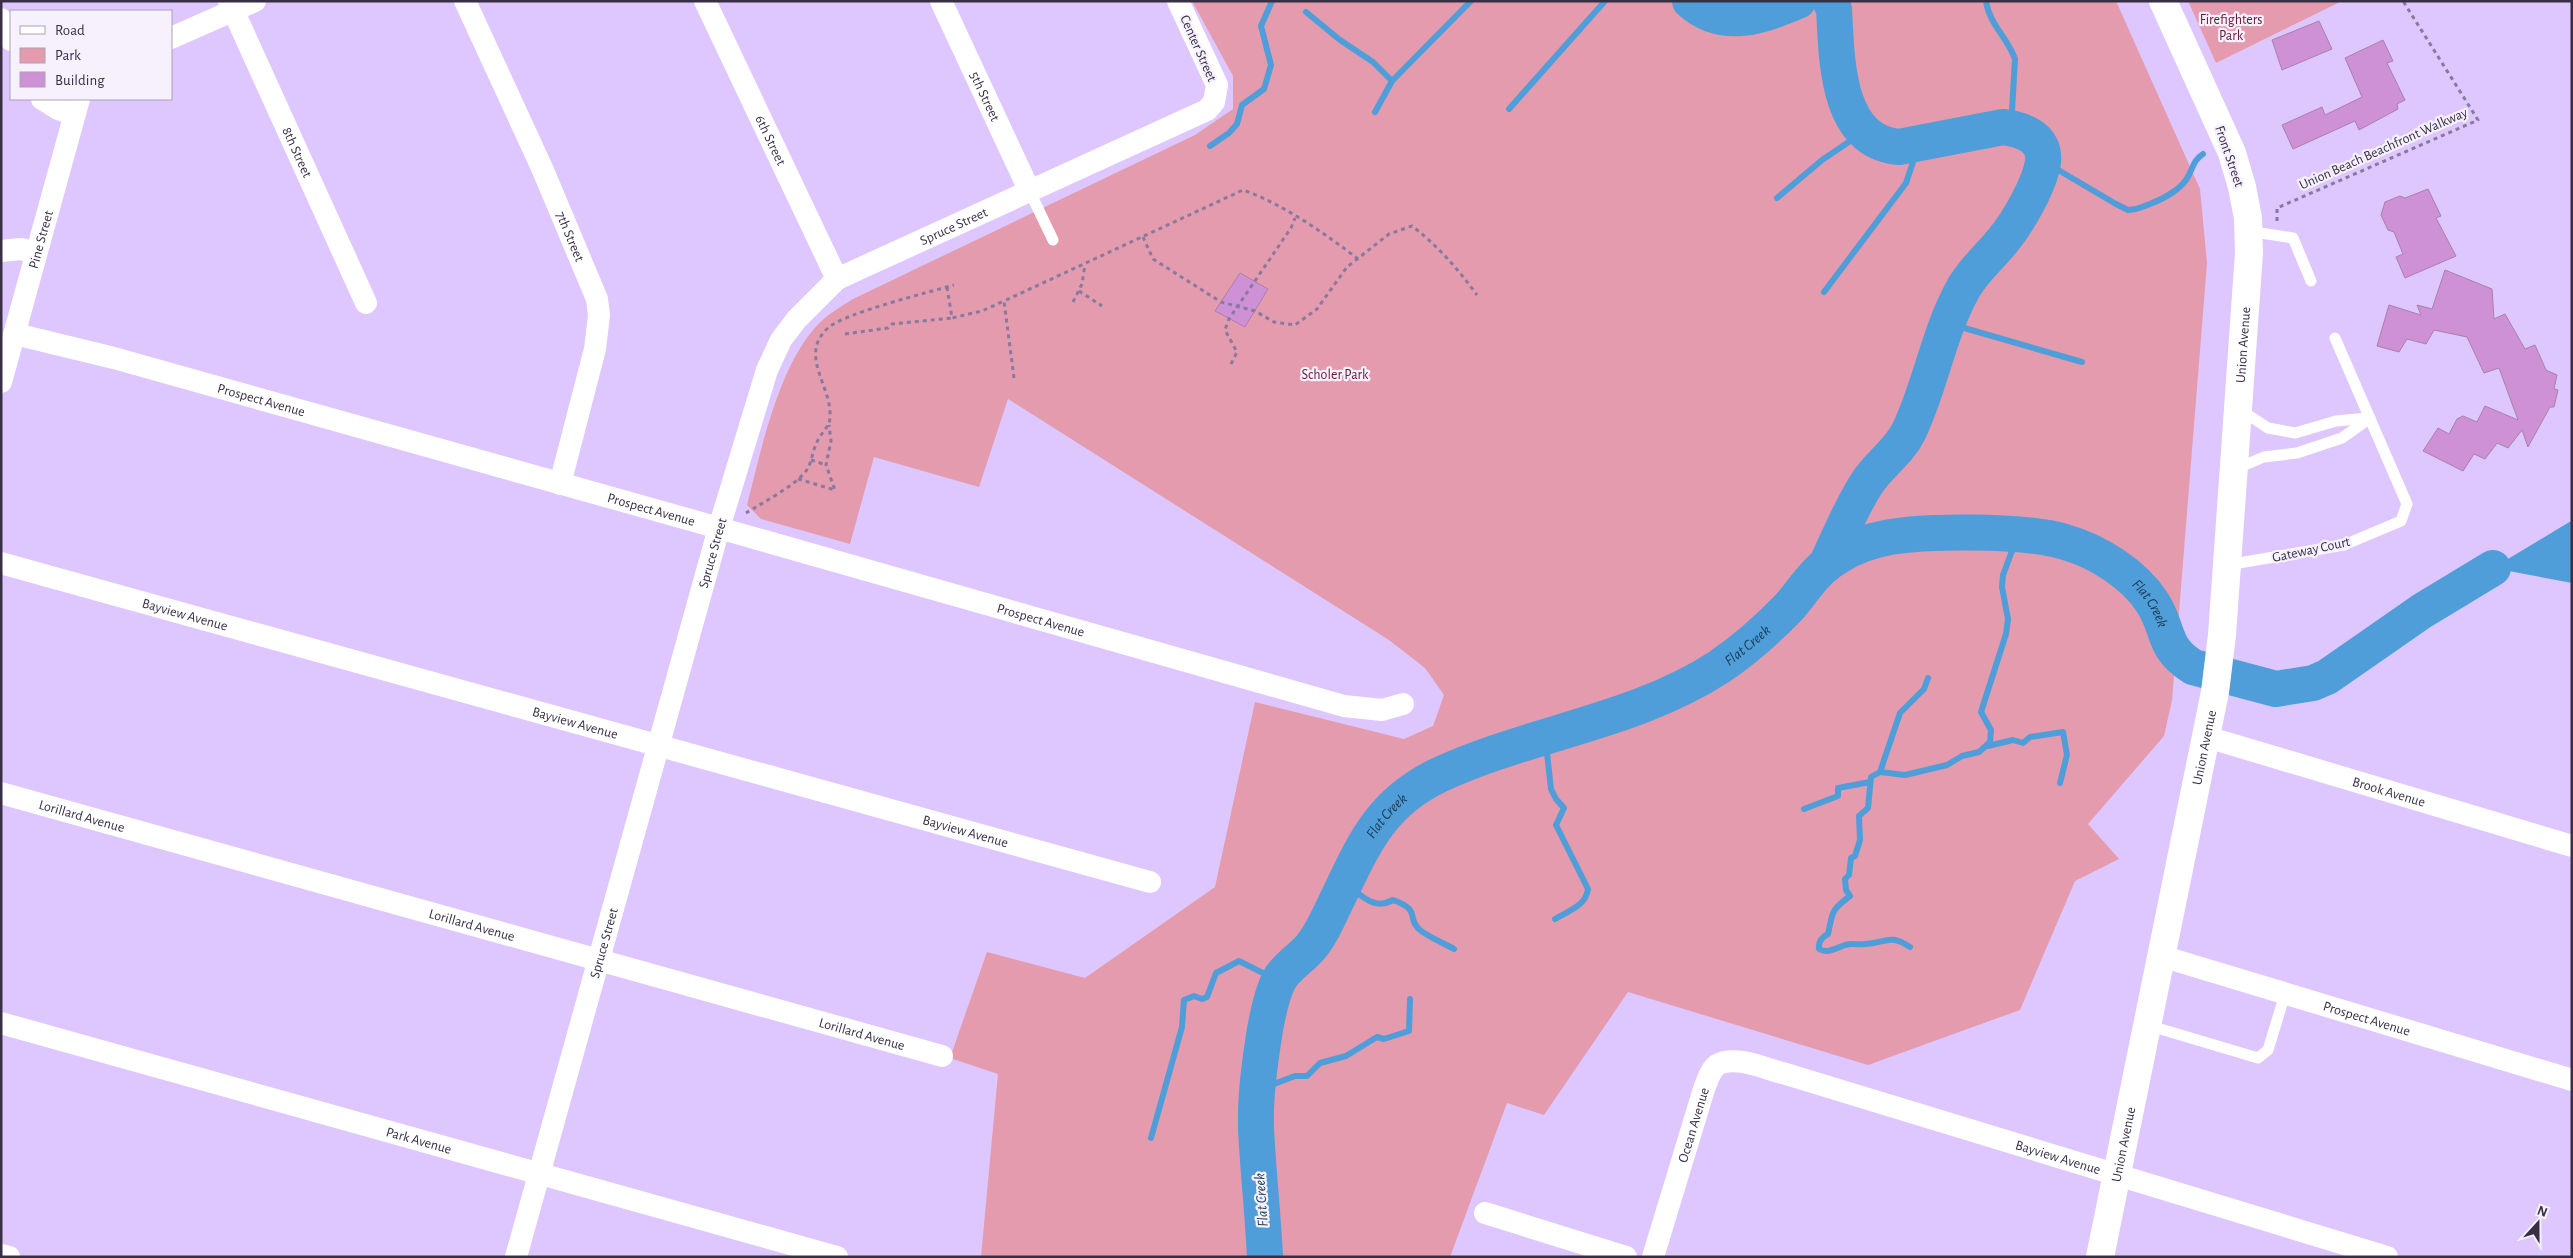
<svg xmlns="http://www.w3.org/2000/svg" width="2573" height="1258" viewBox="0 0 2573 1258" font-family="'Alegreya Sans',sans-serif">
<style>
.green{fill:#e49bad}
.water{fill:#4f9ed9}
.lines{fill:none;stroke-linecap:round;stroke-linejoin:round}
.stream{stroke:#4f9ed9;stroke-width:6}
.river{stroke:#4f9ed9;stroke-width:36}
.building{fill:#ce91d5;stroke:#a980ad}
.path{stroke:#88799f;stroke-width:3;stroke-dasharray:4 4;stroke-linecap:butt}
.service{stroke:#fff;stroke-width:11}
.minor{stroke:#fff;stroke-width:22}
.tertiary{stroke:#fff;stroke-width:28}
.labels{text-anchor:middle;stroke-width:4.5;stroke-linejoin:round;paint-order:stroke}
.park-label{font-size:14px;fill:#691735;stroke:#f6f1fd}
.street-label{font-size:14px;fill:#382f45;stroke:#f6f1fd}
.water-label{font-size:15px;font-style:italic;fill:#183a52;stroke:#f6f1fd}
</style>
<rect width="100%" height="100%" fill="#ddc7fe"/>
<g class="green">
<path d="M 1192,1 L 2116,1 L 2200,189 L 2207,263 L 2172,700 L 2164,736 L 2088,824 L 2119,859 L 2075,881 L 2020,1010 L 1868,1065 L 1628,992 L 1544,1115 L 1507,1103 L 1450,1257 L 981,1257 L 998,1074 L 950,1058 L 987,952 L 1085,978 L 1215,887 L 1255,702 L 1404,739 L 1433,726 L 1444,695 L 1425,668 L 1389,640 L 1008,399 L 979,487 L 874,457 L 850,544 L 761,519 L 747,505 C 761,451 780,356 825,318 C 833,311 844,305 853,299 L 1195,135 L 1233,109 L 1233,76 Z"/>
<polygon points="2188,1 2342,1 2216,63"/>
</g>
<polygon class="water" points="2571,521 2572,583 2493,568"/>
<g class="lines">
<g class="stream">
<path d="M 1986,1 C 1989,24 2008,38 2015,59 L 2011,128"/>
<polyline points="1306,12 1340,40 1373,62 1392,81"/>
<polyline points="1509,109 1605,1"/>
<polyline points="1375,112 1392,81 1471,1"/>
<polyline points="1210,146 1229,133 1237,124 1242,105 1264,89 1271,65 1261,26 1272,1"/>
<path d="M 2043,161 L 2116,204 L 2128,210 L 2136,209 C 2152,204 2176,194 2186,180 C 2193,170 2192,161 2203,154"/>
<polyline points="1777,198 1822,160 1865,131"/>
<polyline points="1824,292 1906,183 1913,162 1911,145"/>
<polyline points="1947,323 2082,362"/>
<path d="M 1545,735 L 1551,789 L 1556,799 L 1564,808 L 1556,825 L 1588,889 C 1586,906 1568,911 1555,919"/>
<polyline points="1988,746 2013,740 2023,743 2030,737 2063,732 2067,755 2060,783"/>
<polyline points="1880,772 1900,713 1924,689 1928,678"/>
<polyline points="1804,809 1838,796 1838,788 1870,782"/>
<path d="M 1345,884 C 1362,895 1373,911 1393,900 C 1422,910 1406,919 1420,930 C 1430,938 1444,943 1454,949"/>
<path d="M 1910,947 C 1889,933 1886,943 1865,944 C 1858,945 1852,943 1845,945 C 1836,948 1828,954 1819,949 C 1818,941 1822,937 1828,934 C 1833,912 1830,911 1850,896 L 1846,890 L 1845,879 L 1849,875 L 1851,858 L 1855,856 L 1860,840 L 1859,816 L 1868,808 L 1871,777 L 1880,772 L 1905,775 L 1947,765 L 1962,756 L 1979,752 L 1990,742 L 1991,730 L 1981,712 L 2006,634 L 2008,619 L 2002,587 L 2003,575 L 2018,535"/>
<polyline points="1258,1090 1295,1076 1307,1076 1320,1063 1346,1056 1377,1037 1384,1039 1409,1031 1410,999"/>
<polyline points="1151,1138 1182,1027 1184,1000 1194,996 1202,999 1207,997 1216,973 1239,961 1279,981"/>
</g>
<g class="river">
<path d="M 1690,1 C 1723,31 1762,16 1798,1"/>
<path d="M 1826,565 C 1839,538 1850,509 1867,483 C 1879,464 1899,452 1909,431 C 1931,385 1938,334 1963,289 C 1973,270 1991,256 2004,239 C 2018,222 2040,184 2043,162 C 2046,137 2021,129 2003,127 L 1899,147 C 1835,141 1837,57 1834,9 L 1830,1"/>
<path id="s1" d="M 1265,1257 C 1263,1214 1258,1171 1256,1128 C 1255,1099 1259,1070 1263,1042 C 1266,1022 1270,998 1279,980 C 1286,967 1299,960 1309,949 C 1320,937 1327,920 1334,906 C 1362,848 1378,804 1439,775 C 1529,733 1635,722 1719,667 C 1744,650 1769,628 1790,606 C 1802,592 1813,574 1828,563 C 1841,554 1857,545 1873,541 C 1912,529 2026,530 2065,542 C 2097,551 2134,574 2152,602 C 2170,629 2161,647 2193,667 L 2276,689 L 2313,683 L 2327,677 L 2422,611 L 2493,568"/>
</g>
</g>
<g class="building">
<polygon points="2319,21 2332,49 2282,70 2272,40"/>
<polygon points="2383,40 2393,61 2387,63 2405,100 2397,104 2398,109 2359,130 2355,121 2293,149 2282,125 2322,107 2325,115 2362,97 2345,58"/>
<polygon points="2428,189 2441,216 2436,218 2456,256 2405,278 2396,257 2403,254 2394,232 2388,230 2381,215 2385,202 2400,196 2405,198"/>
<polygon points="2445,270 2492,289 2494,319 2505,314 2525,349 2535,345 2546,370 2557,375 2554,389 2558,390 2554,407 2550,407 2528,447 2522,430 2508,448 2497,443 2485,459 2474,454 2463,471 2423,451 2438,428 2449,434 2457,419 2463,416 2477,422 2485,406 2518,420 2499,368 2484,373 2467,337 2434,330 2426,344 2407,339 2399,352 2377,346 2389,305 2421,315 2417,305 2432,309"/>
<polygon points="1240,273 1268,289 1245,327 1215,311"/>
</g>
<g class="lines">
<g class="path">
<polyline points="2277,221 2277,208 2478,120 2403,1"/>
<path d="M 1143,237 L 1153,259 L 1221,302 L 1255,311 L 1274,322 L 1295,325 L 1317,309 L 1347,267 L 1389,234 L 1412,226 C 1438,246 1458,269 1477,295"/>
<polyline points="947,287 952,318 982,311 1004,301"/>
<polyline points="1079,291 1102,306"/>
<polyline points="1073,302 1082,284 1085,265"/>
<polyline points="845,334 888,328 892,324 952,318"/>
<polyline points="1231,364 1237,352 1225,330 1229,319 1291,228 1295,218"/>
<path d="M 1014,378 L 1004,301 L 1243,190 C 1281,203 1326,234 1358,259"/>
<polyline points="811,460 826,465"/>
<polyline points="798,479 835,490 826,465 831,441 829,425"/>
<path d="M 746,513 C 762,503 799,484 808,468 C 812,460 813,449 818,440 C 822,432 830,426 830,417 C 832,386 798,355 828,328 C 844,313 930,292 954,285"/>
</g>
<g class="service">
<polyline points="1030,192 1053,240"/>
<polyline points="2248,231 2293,238 2311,281"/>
<polyline points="2239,409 2268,428 2295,433 2336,421 2368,418"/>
<polyline points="2235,469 2264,457 2297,453 2342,438 2370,418"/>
<polyline points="2227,565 2344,545 2401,521 2407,504 2335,338"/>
<polyline points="2147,1025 2258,1058 2268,1050 2285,994"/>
</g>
<g class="minor">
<path id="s2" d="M 229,1 L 366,303"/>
<path id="s3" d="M 465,1 L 542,168 L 597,299 L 599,315 L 595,349 L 560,484"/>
<path id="s4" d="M 705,1 L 837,279"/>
<path id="s5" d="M 941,1 L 1030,192"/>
<polyline points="1,19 11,40"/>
<polyline points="171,38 255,1"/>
<polyline points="42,99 58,109 74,115"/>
<polyline points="1,251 21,249 36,253"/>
<path id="s6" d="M 15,334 L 114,358 L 719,528 L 1344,706 L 1382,710 L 1403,704"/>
<path id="s7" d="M 1,382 L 79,99"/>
<path id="s8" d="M 1,563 L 1150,882"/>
<path id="s9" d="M 2207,737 L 2572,846"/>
<path id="s10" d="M 1,793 L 942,1056"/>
<path id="s11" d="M 2161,956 L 2572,1080"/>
<path id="s12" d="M 1,1023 L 837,1257"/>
<polyline points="1485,1213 1626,1257"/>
<polyline points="1,1255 9,1257"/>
<path id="s13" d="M 516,1257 L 719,528 L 767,370 L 781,340 L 796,320 L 837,279 L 1207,110 L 1214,102 L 1217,85 L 1178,1"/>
<path id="s14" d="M 1653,1257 L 1704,1089 C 1707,1082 1710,1070 1717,1065 C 1735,1054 1768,1070 1786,1074 L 2387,1257"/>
</g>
<path class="tertiary" id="s15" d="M 2100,1257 L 2215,692 L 2222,635 L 2249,253 L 2248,218 L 2242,187 L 2232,153 L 2163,1"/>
</g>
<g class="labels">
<g class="park-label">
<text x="2231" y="24">Firefighters<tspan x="2231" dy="16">Park</tspan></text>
<text x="1335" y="379">Scholer Park</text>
</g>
<g class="street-label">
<text transform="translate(1199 48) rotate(66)" y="5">Center Street</text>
<text dy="5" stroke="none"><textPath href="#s5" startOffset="105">5th Street</textPath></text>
<text dy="5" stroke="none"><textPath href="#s4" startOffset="154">6th Street</textPath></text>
<text transform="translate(2383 148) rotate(-24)" y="5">Union Beach Beachfront Walkway</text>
<text dy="5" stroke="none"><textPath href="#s2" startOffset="166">8th Street</textPath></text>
<text transform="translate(2230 156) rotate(71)" y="5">Front Street</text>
<text dy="5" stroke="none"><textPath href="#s13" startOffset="1166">Spruce Street</textPath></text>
<text dy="5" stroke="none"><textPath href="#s3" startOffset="258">7th Street</textPath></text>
<text dy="5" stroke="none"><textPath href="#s7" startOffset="148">Pine Street</textPath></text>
<text dy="5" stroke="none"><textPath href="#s15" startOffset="925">Union Avenue</textPath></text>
<text dy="5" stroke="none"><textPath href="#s6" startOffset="255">Prospect Avenue</textPath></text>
<text dy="5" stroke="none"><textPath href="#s6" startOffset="660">Prospect Avenue</textPath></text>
<text transform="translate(2311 549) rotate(-12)" y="5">Gateway Court</text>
<text dy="5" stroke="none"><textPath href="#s13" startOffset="731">Spruce Street</textPath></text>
<text dy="5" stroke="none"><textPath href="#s8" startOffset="191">Bayview Avenue</textPath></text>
<text dy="5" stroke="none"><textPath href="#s6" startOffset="1065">Prospect Avenue</textPath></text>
<text dy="5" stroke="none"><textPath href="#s8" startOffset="596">Bayview Avenue</textPath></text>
<text dy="5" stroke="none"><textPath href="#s15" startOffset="520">Union Avenue</textPath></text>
<text dy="5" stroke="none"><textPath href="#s9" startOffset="190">Brook Avenue</textPath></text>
<text dy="5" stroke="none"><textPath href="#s10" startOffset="84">Lorillard Avenue</textPath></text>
<text dy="5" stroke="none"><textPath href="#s8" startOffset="1001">Bayview Avenue</textPath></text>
<text dy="5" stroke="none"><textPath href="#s10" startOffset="489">Lorillard Avenue</textPath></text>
<text dy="5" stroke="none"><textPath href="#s13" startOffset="326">Spruce Street</textPath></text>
<text dy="5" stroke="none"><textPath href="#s11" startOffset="215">Prospect Avenue</textPath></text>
<text dy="5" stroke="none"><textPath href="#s10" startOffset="894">Lorillard Avenue</textPath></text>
<text dy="5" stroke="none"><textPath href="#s14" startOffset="138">Ocean Avenue</textPath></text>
<text dy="5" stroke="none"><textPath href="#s12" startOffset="434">Park Avenue</textPath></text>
<text dy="5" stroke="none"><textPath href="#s15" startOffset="115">Union Avenue</textPath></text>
<text dy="5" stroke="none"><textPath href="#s14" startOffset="559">Bayview Avenue</textPath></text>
</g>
<g class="water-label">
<text dy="5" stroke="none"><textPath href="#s1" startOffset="1349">Flat Creek</textPath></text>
<text dy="5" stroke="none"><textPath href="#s1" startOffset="882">Flat Creek</textPath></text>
<text dy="5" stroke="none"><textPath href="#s1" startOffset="478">Flat Creek</textPath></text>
<text transform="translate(1261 1200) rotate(-94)" y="5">Flat Creek</text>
</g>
</g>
<rect width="2573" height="1258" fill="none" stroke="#382f45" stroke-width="5"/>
<rect x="10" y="10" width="162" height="90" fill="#f6f1fd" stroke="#aaa3b3"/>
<rect x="20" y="26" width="25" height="8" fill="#ffffff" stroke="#aaa3b3"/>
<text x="55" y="35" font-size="15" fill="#382f45">Road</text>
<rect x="20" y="48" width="25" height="15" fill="#e49bad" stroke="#aaa3b3"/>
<text x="55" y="60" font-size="15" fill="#382f45">Park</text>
<rect x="20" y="72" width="25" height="15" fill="#ce91d5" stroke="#aaa3b3"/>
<text x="55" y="85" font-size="15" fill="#382f45">Building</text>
<g transform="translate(2538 1223) rotate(21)" stroke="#f6f1fd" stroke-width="4" paint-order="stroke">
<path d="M0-4L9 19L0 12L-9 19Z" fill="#382f45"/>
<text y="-8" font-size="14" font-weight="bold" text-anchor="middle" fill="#382f45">N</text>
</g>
</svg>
